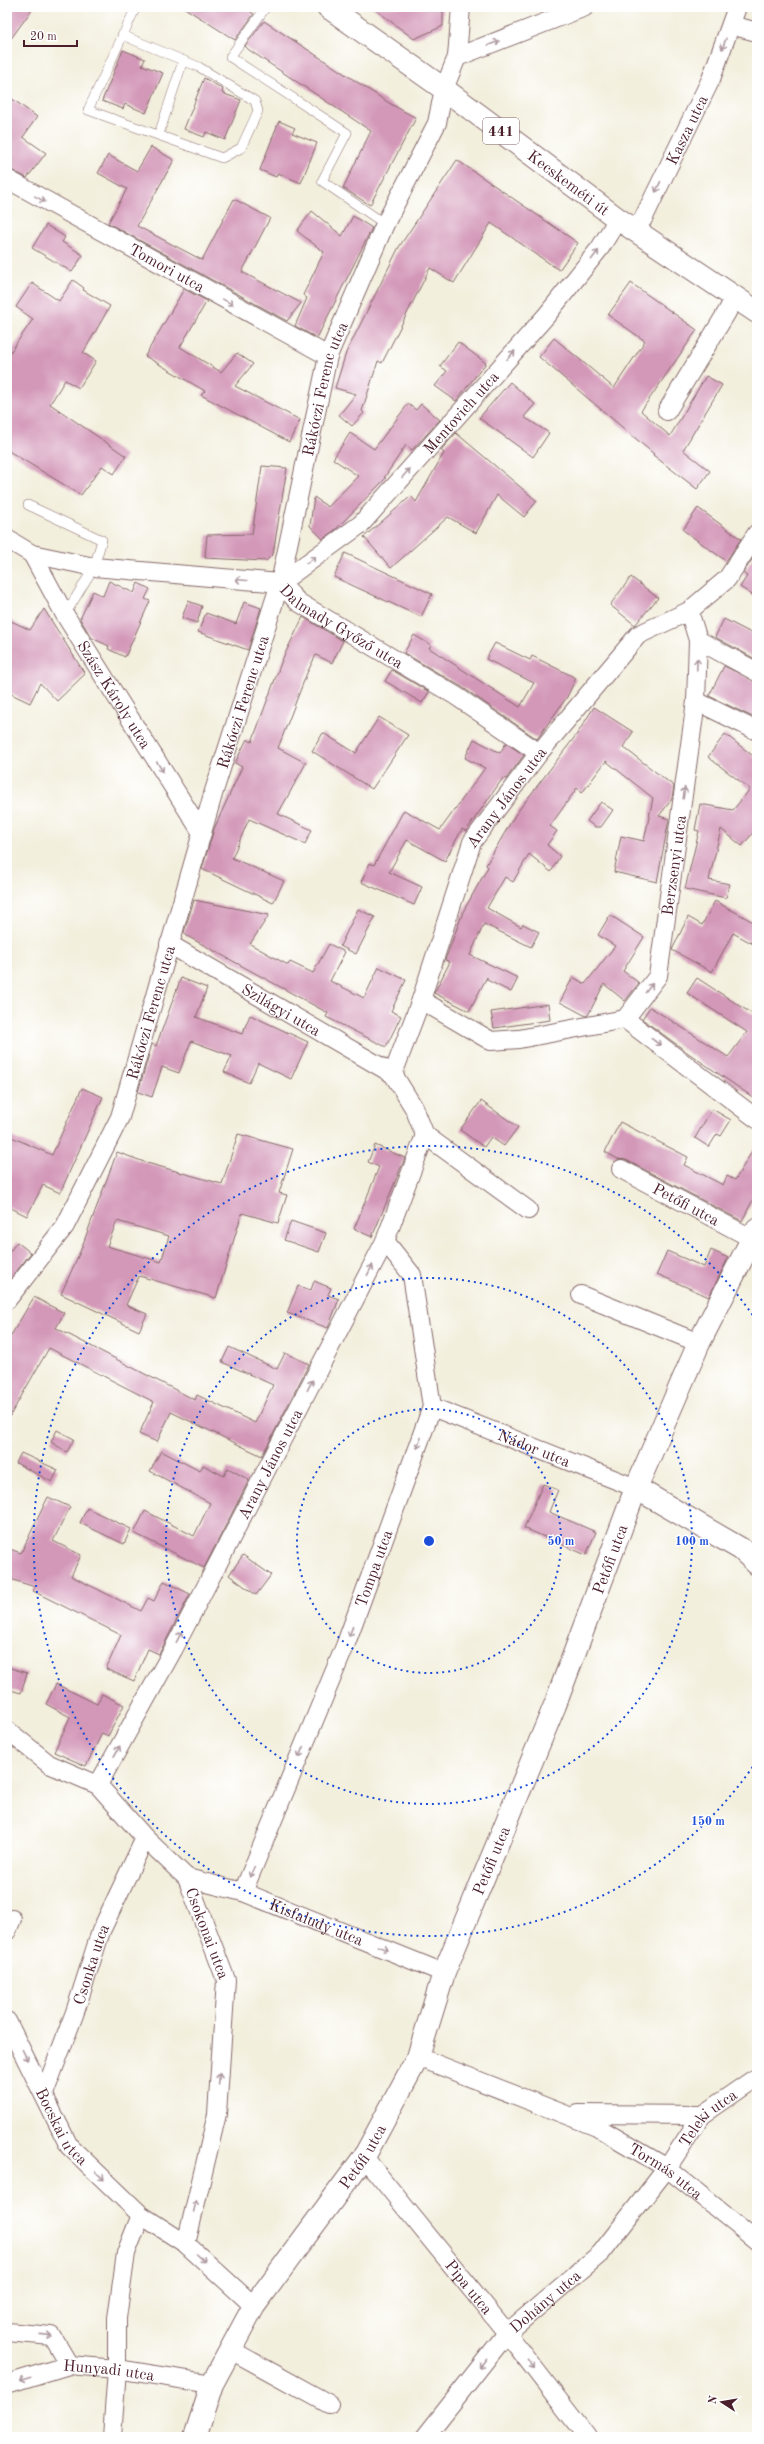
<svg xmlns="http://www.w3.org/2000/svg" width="764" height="2444" viewBox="0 0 764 2444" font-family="'Old Standard TT',serif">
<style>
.building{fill:#d397b8;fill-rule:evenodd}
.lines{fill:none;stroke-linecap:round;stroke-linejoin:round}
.service-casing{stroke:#856869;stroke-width:10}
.minor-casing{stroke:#856869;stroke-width:20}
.tertiary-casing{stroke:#856869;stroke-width:24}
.primary-casing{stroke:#856869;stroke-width:24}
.service{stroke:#fff;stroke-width:9}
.minor{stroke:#fff;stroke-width:18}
.tertiary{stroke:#fff;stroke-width:22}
.primary{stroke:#fff;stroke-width:22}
.oneway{stroke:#ae9aa0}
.ring{fill:none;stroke:#1d4ed8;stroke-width:2;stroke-dasharray:2 4}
.labels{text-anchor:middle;stroke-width:3;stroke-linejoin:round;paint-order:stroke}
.shield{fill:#fff;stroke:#80626b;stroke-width:1}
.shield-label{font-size:15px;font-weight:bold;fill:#4a1f2b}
.street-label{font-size:16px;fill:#4a1f2b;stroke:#fff}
.centre{fill:#1d4ed8;stroke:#fff;stroke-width:2}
.ring-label{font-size:12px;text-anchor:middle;font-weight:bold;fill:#1d4ed8;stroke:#fff;stroke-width:3;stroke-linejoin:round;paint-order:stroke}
</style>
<rect width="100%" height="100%" fill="#fff"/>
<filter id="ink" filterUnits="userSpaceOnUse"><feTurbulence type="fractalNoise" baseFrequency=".025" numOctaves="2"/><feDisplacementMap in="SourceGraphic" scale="8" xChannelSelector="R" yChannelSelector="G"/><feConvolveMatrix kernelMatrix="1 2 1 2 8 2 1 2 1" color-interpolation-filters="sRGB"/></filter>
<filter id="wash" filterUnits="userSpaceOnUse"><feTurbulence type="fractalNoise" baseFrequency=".012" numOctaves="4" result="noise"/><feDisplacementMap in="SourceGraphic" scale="16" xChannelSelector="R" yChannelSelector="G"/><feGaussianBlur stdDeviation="0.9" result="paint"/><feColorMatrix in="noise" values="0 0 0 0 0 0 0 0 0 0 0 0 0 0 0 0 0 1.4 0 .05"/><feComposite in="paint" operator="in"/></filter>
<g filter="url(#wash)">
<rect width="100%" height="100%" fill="#f3efdd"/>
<g id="blocks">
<g class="building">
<polygon points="7,7 34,7 7,44"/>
<polygon points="183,7 243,7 254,14 235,40"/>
<polygon points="372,7 443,7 443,26 414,39"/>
<polygon points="264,21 389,103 416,118 370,205 343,188 371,131 249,50 245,46"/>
<polygon points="123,50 145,59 142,65 163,73 146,113 125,104 123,109 102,101"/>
<polygon points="204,78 223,89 222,93 241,100 225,140 206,132 204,137 184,129"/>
<polygon points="7,95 37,117 23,137 46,153 27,178 7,168"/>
<polygon points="279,121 295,128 292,133 317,143 301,183 278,173 276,177 260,170"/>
<polygon points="151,147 174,160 137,226 202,260 234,199 270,218 242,272 301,303 287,321 108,223 127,189 98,173 108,155 137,171"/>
<polygon points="457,160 578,243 559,270 491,223 454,283 430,268 382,363 378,361 362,411 364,413 352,426 339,415 356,394 335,388 346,353 399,247"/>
<polygon points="312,211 342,236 353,216 372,228 317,338 295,326 307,298 303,295 324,252 297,231"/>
<polygon points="46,225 65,237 62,242 83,255 72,272 32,248"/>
<polygon points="73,280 84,288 83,290 110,306 83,353 96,361 79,388 65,380 50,404 126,456 114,474 102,466 81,495 7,450 7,357 33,319 16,307 32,283 59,301"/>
<polygon points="631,283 697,330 641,411 670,436 706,376 722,385 683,450 710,471 697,489 653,455 654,454 539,357 554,338 614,388 645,341 608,315"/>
<polygon points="184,289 207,301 180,347 221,372 237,353 253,364 235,386 300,420 289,442 201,395 205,391 145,356"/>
<polygon points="458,342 486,363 456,401 435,386 447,371 440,366"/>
<polygon points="510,382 535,404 524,417 549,433 533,457 479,418"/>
<polygon points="408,404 416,410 421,404 440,420 412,450 406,445 384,478 386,478 336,529 323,539 310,526 314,497 328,507 358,476 333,459 350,433 374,449"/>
<polygon points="456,433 537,501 524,517 497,495 476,533 448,517 391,568 364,537 411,496 416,502 444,453 441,450"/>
<polygon points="262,466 287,468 273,554 266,561 205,558 207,535 252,534"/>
<polygon points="698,508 741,539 726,561 683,530"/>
<polygon points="757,552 757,598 740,587 747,576 743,573"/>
<polygon points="345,553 432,594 421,617 334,577"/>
<polygon points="631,577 658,598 635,625 610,605"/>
<polygon points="109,581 134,593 138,583 150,589 145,599 150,601 125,657 108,649 109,646 92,638 80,619 93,591 103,596"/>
<polygon points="188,601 202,606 197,623 182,618"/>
<polygon points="244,602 261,608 248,650 198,632 206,613 236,624"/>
<polygon points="44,609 85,674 57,701 40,683 30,703 7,692 7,619 30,630"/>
<polygon points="303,617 343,641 332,663 316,655 307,673 278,748 306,763 278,814 312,830 305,844 249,819 232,858 284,881 273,903 202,869 214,829 242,767 235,763 247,739 252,742 282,660"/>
<polygon points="724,619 757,636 757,660 715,637"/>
<polygon points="414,635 431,645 429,648 520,707 534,683 486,659 495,643 530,660 532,656 576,678 567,697 537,739 462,687 404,653"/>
<polygon points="724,666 757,682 757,719 709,696"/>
<polygon points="392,670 429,692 422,703 385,681"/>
<polygon points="594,707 633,732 623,747 674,786 672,799 659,816 669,819 657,882 614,872 621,836 644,841 653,798 606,761 582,793 577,788 550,826 557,831 547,845 560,856 551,872 529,854 513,882 505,877 487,908 521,927 523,924 539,932 531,947 484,924 470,955 518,978 511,992 487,980 487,977 469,1011 434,993 450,962 445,960 463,912 488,867 486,865 515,815 577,734"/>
<polygon points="379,717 408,735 372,789 312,751 323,733 356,753"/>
<polygon points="725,734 757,759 757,828 742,846 721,829 709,880 730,884 726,898 685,889 699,831 695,830 700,804 733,810 750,789 708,757"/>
<polygon points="474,739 500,753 506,743 524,755 506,779 503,778 466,831 462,829 445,861 407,840 389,872 422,887 414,905 361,882 370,863 374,865 404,810 440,830 485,768 465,758"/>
<polygon points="601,802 613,810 601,827 595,827 587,821"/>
<polygon points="194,900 269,915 250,944 288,965 290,962 313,973 329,944 345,952 330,981 364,998 379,967 406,980 391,1011 401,1016 386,1047 326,1017 328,1013 187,936 184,932"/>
<polygon points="715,901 757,924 757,946 733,933 712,972 672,950 688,917 702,925"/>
<polygon points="358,909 375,917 356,954 340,946"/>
<polygon points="610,915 644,937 623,971 639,983 625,1001 604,984 588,1015 586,1016 560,1002 573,977 585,984 615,946 598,935"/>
<polygon points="181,978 207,988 196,1017 242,1034 250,1015 308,1042 291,1079 258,1063 249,1083 224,1072 232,1056 191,1041 179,1073 162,1067 152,1097 138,1092 152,1044 156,1046"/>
<polygon points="697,978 757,1017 757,1100 691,1055 642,1019 650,1007 728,1057 747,1032 687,993"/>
<polygon points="548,1004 550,1020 494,1028 491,1012"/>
<polygon points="82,1088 103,1097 60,1193 43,1185 27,1216 7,1206 7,1135 52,1155"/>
<polygon points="481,1101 518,1127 504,1146 491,1137 484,1147 460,1130"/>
<polygon points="712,1109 731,1120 721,1136 717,1134 709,1147 695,1138"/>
<polygon points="620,1122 688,1157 684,1165 723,1185 727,1176 735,1180 757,1143 757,1192 742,1221 626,1160 618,1159 605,1152"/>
<path d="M 238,1134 L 293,1149 L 279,1193 L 287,1195 L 278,1223 L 242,1213 L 216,1298 L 139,1276 L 126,1305 L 147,1314 L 139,1331 L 61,1294 L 80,1252 L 117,1152 L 147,1163 L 222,1184 ZM 117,1221 L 169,1236 L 161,1262 L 107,1246 Z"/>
<polygon points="375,1145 405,1158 372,1237 354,1229 379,1167 368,1162"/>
<polygon points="291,1221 326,1233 319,1252 284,1240"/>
<polygon points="17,1242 31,1253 7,1283 7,1255"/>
<polygon points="711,1250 728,1258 709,1297 657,1274 667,1251 704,1267"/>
<polygon points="314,1281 331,1288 328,1295 339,1299 328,1328 287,1313 298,1286 311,1290"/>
<polygon points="34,1297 64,1313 56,1328 195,1400 197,1395 255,1423 273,1385 222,1362 229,1347 277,1369 285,1353 309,1364 262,1456 171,1412 157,1442 139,1434 154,1402 49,1348 7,1421 7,1342"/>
<polygon points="57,1430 74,1439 67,1452 51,1442"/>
<polygon points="161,1451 200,1471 203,1465 224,1476 228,1468 249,1480 204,1568 134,1533 145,1511 194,1536 210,1503 150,1471"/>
<polygon points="21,1453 58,1470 52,1482 16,1463"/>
<polygon points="543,1484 558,1490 549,1512 596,1532 586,1555 524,1528"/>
<polygon points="48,1497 70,1507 53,1541 81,1555 71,1576 141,1611 148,1598 154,1601 164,1581 190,1594 159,1654 148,1649 134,1681 106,1669 121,1635 33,1591 35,1587 7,1578 7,1548 21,1553"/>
<polygon points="87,1508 131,1529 124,1544 80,1523"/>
<polygon points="243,1555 271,1575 256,1595 229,1575"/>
<polygon points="7,1667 27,1673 21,1693 7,1689"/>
<polygon points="56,1684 97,1704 102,1694 124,1705 108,1736 102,1733 86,1766 54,1752 70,1717 46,1704"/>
</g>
</g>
</g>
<g filter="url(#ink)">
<use href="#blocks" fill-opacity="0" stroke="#856869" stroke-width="1"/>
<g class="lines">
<defs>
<g id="service">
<polyline points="266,7 230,57 347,133 322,181 385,224"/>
<polyline points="122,35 199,67 255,101 258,111 241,148 222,158 88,110 136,7"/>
<polyline points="159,134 183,61"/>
<polyline points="28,505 102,540 94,567 65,615"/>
</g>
<g id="minor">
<polyline points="731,25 757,32"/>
<polyline points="457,57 585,7"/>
<path id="s1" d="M 7,179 L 328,356"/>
<path id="s2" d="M 635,230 L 643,219 L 711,79 L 737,7"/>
<polyline points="667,411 727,312 735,296"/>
<path id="s3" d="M 7,539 L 32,554 L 94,567 L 280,583 L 298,602 L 456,696 L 539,753"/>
<path id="s4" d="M 32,554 L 65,615 L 202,833"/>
<path id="s5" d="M 280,583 L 361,524 L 546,316 L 600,248 L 618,219"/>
<polyline points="698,640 757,672"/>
<polyline points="696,701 757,731"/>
<path id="s6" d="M 169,944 L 393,1074"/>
<path id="s7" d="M 421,1000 L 491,1041 L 519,1039 L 625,1019 L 658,976 L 696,701 L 698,640 L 689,611"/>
<polyline points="625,1019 757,1119"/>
<polyline points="425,1135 528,1210"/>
<path id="s8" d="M 621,1169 L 751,1238"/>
<polyline points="581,1295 699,1343"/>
<path id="s9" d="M 7,1300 L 65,1226 L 120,1117 L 214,791 L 280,583 L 328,356 L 385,224 L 437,123 L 444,89 L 457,57 L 461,7"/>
<path id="s10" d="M 432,1407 L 636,1488"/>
<path id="s11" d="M 7,1730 L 49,1764 L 98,1785 L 145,1838 L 187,1878 L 226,1980 L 217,2114 L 186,2244"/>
<path id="s12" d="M 98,1785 L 173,1650 L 385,1241 L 425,1135 L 414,1108 L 393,1074 L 421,1000 L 472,842 L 539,753 L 638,635 L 689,611 L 727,579 L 757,533"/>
<path id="s13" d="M 187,1878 L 243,1892 L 444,1973"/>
<path id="s14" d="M 243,1892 L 345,1646 L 432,1407 L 412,1275 L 385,1241"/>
<polyline points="7,1931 12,1919"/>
<path id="s15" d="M 7,2021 L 69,2146 L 141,2215 L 186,2244 L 254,2306"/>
<path id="s16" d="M 418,2057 L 597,2127 L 667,2168 L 757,2241"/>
<path id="s17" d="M 44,2094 L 75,2012 L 101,1931 L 145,1838"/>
<polyline points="577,2114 702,2115"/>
<path id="s18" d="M 364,2157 L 507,2333 L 587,2437"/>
<polyline points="7,2332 52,2336 69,2365"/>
<polyline points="229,2349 329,2404"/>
<path id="s19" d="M 7,2384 L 69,2365 L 117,2369 L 212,2384"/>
<polyline points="112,2437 117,2369 117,2318 126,2253 141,2215"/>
<path id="s20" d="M 425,2437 L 507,2333 L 601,2253 L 667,2168 L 702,2115 L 757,2077"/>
</g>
<g id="tertiary">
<polyline points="636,1488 741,1549 757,1564"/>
<path id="s21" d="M 195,2437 L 212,2384 L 254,2306 L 364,2157 L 418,2057 L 444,1973 L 555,1705 L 636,1488 L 699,1343 L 757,1229"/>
</g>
<g id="primary">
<path id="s22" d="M 328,7 L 444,89 L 618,219 L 757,312"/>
</g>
</defs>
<use href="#service" class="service-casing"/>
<use href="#minor" class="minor-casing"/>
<use href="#tertiary" class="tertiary-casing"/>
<use href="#primary" class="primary-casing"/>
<use href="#service" class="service"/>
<use href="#minor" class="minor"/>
<use href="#tertiary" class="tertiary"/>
<use href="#primary" class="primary"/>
</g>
<defs><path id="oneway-shaft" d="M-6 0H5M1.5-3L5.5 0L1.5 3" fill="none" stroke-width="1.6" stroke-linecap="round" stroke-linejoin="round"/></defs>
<g class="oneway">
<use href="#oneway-shaft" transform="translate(494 43) rotate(-21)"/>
<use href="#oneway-shaft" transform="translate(724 44) rotate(110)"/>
<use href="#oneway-shaft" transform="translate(658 187) rotate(115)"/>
<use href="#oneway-shaft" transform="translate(40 199) rotate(29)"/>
<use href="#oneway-shaft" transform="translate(595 255) rotate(-52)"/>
<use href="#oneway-shaft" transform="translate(228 302) rotate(29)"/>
<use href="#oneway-shaft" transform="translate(511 355) rotate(-48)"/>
<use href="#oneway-shaft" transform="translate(406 473) rotate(-48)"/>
<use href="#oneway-shaft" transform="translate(311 560) rotate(-36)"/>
<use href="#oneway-shaft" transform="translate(241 580) rotate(-175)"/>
<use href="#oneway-shaft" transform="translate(697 664) rotate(-88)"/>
<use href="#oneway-shaft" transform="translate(160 767) rotate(58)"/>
<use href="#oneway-shaft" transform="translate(684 793) rotate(-82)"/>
<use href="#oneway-shaft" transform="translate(649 988) rotate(-52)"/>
<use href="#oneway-shaft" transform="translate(656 1042) rotate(37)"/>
<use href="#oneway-shaft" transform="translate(370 1270) rotate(-63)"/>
<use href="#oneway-shaft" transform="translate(310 1385) rotate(-63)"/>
<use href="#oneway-shaft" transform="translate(419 1443) rotate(110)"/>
<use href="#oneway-shaft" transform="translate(351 1631) rotate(110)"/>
<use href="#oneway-shaft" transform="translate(179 1637) rotate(-63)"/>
<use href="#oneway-shaft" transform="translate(117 1751) rotate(-61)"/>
<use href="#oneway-shaft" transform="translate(301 1752) rotate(113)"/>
<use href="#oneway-shaft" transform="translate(252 1872) rotate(113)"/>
<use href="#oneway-shaft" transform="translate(383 1948) rotate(22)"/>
<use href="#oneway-shaft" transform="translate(25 2055) rotate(64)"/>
<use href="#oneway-shaft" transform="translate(219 2079) rotate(-86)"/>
<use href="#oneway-shaft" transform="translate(100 2176) rotate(44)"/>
<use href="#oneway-shaft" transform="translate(195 2206) rotate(-77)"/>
<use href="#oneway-shaft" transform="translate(201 2258) rotate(42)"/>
<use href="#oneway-shaft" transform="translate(46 2335) rotate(6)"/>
<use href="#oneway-shaft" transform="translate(483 2363) rotate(128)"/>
<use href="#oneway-shaft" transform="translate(531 2364) rotate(53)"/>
<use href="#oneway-shaft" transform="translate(25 2379) rotate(163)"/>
</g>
</g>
<g class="ring">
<circle cx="429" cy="1541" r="132"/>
<circle cx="429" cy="1541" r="263"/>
<path d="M756 1762A395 395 0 1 1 756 1320"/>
</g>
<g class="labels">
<rect class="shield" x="483" y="118" width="36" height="26" rx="3"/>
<g class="shield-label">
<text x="501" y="136">441</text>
</g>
<g class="street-label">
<text dy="6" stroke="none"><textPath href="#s2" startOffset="113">Kasza utca</textPath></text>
<text dy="6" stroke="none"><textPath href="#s22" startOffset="298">Kecskeméti út</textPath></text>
<text dy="6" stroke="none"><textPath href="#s1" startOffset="183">Tomori utca</textPath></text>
<text dy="6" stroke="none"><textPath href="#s9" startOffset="973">Rákóczi Ferenc utca</textPath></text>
<text dy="6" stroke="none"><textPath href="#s5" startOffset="250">Mentovich utca</textPath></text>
<text dy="6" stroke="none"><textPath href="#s3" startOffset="355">Dalmady Győző utca</textPath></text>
<text dy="6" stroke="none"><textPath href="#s4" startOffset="163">Szász Károly utca</textPath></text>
<text dy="6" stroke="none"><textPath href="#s9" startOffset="649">Rákóczi Ferenc utca</textPath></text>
<text dy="6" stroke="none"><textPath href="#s12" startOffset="1099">Arany János utca</textPath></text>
<text dy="6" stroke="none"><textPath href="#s7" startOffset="383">Berzsenyi utca</textPath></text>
<text dy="6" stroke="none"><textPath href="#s6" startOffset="130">Szilágyi utca</textPath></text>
<text dy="6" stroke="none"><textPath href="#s9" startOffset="325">Rákóczi Ferenc utca</textPath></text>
<text dy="6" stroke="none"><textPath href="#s8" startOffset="74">Petőfi utca</textPath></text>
<text dy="6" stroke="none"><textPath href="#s10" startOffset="110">Nádor utca</textPath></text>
<text dy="6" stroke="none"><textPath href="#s12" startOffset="364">Arany János utca</textPath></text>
<text dy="6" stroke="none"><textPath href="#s21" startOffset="977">Petőfi utca</textPath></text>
<text dy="6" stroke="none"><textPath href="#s14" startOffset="349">Tompa utca</textPath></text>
<text dy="6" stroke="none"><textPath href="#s21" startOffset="653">Petőfi utca</textPath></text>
<text dy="6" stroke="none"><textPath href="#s13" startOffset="137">Kisfaludy utca</textPath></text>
<text dy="6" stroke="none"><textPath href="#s11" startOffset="295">Csokonai utca</textPath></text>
<text dy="6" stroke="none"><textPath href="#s17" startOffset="138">Csonka utca</textPath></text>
<text dy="6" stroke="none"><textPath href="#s20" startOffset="429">Teleki utca</textPath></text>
<text dy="6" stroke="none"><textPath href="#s15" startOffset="119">Bocskai utca</textPath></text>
<text dy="6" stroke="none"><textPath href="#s21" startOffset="329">Petőfi utca</textPath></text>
<text dy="6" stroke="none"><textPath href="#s16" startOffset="274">Tormás utca</textPath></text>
<text dy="6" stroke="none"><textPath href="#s18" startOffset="167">Pipa utca</textPath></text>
<text dy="6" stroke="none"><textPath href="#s20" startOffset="182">Dohány utca</textPath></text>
<text dy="6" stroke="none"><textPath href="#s19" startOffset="105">Hunyadi utca</textPath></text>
</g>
</g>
<circle cx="429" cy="1541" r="6" class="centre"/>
<g class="ring-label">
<text x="561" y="1545">50 m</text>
<text x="692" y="1545">100 m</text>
<text x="708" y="1825">150 m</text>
</g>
<rect width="764" height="2444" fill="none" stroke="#fff" stroke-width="24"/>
<g transform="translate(722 2402) rotate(282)" stroke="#ffffff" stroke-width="3" paint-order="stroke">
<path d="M0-3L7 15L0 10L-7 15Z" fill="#4a1f2b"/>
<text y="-6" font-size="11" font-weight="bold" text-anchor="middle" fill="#4a1f2b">N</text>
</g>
<path d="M24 40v6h53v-6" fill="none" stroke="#4a1f2b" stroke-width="2"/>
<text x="30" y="40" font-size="12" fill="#4a1f2b" stroke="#ffffff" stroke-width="3" paint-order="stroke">20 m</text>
</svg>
